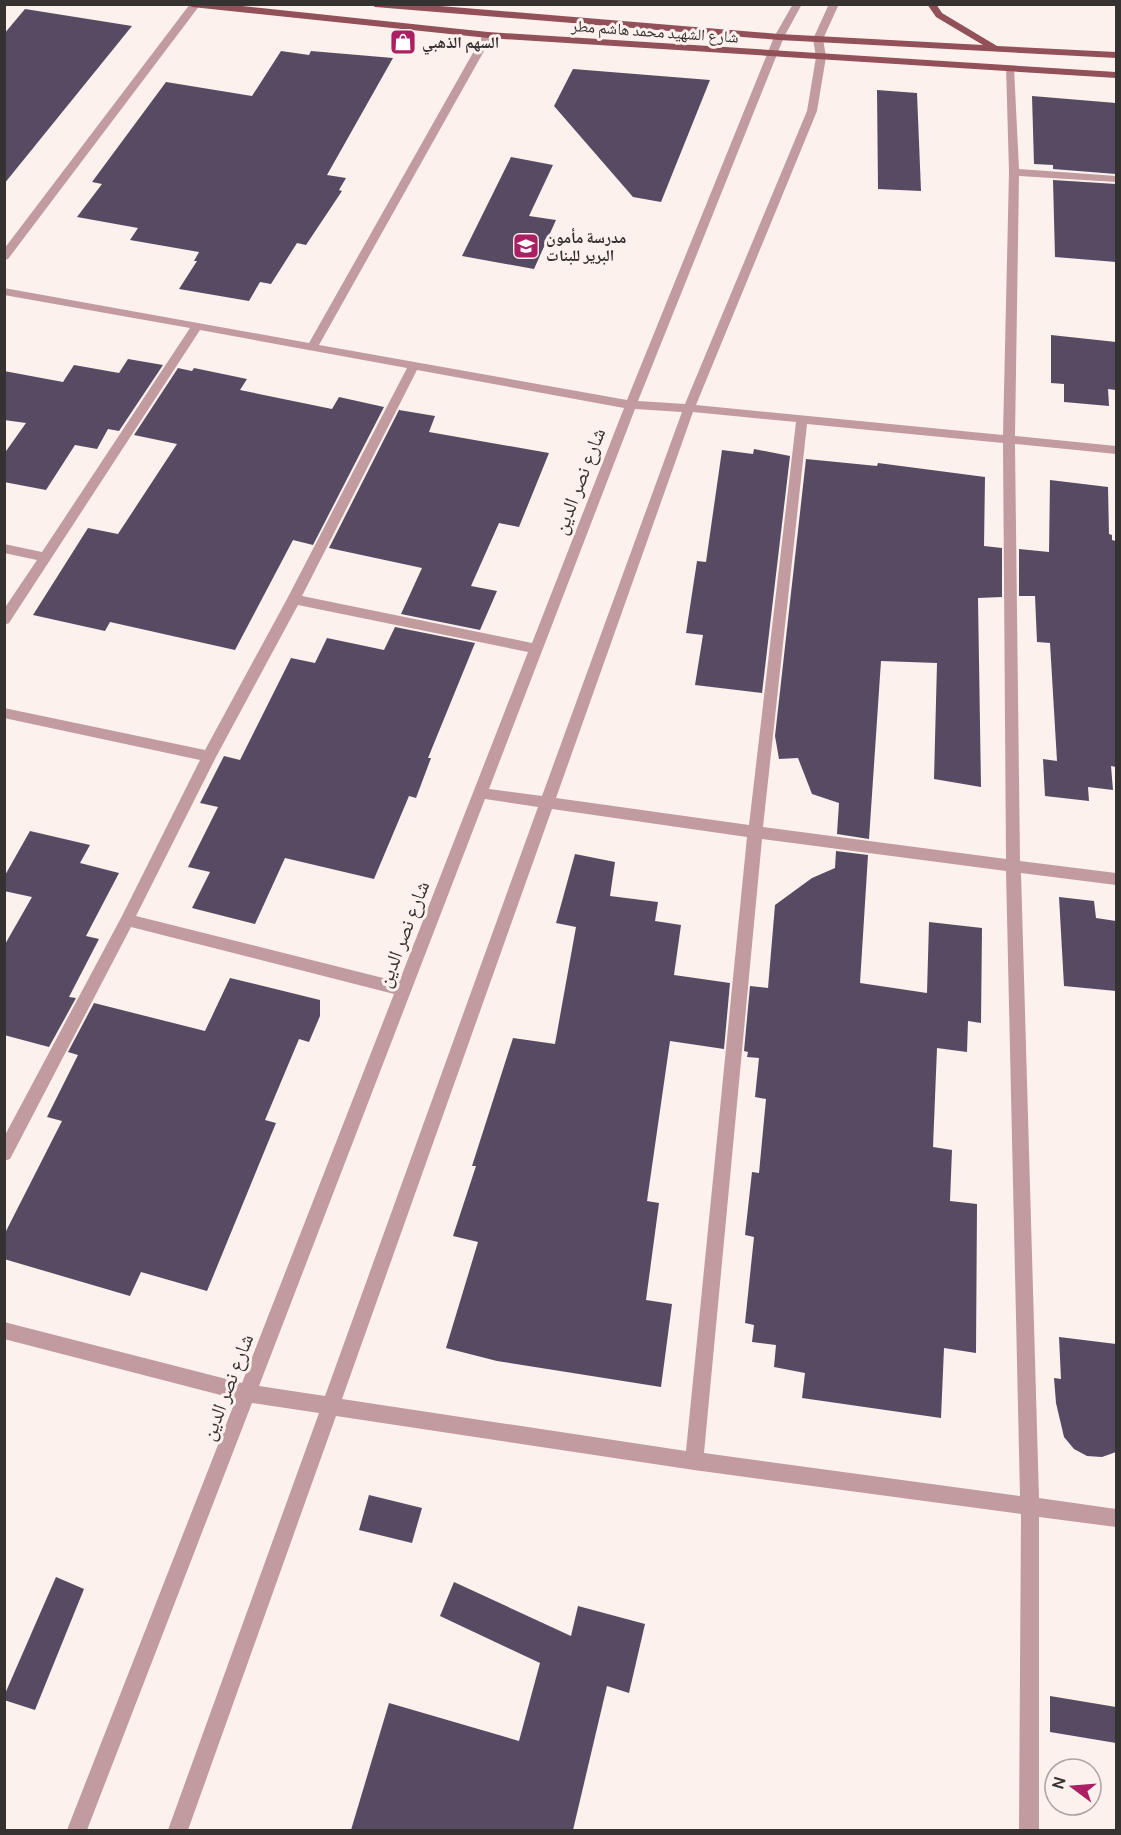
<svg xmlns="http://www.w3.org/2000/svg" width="1121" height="1835" viewBox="0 0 1121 1835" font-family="Manrope,'Noto Naskh Arabic',sans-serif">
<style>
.building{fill:#574b64}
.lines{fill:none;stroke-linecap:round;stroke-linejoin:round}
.minor{fill:#c29b9f;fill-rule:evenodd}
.major{fill:#925059;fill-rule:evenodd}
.labels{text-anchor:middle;stroke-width:6;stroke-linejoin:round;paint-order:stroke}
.far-street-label{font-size:16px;fill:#363231;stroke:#fcf1ed}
.far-poi-label{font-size:16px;font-weight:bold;fill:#363231;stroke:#fcf1ed;text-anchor:start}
.street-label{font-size:20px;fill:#363231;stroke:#fcf1ed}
</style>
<rect width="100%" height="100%" fill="#fcf1ed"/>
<g class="building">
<polygon points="25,9 132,26 4,184 4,34"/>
<polygon points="281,51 309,55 311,51 393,58 327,175 346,178 339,190 342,191 306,245 297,243 271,284 260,282 249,301 179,289 197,261 194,261 199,252 130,240 138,228 77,217 102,184 92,182 166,82 252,96"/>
<polygon points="573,69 710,80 661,202 633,197 554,106"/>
<polygon points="877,90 917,93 921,191 878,189"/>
<polygon points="1032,96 1116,103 1116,174 1053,169 1053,165 1034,164"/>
<polygon points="511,157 553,165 529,216 556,220 534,269 462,256"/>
<polygon points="1053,180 1116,184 1116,262 1055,257"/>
<polygon points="1051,335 1116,342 1116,390 1108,389 1109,406 1064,402 1064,384 1051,383"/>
<polygon points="128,359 163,365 119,431 108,429 97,449 75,445 46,490 4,482 4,454 26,423 4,420 4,371 63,382 74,365 119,373"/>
<polygon points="178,368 192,371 194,368 247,379 240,390 332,409 339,397 384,407 313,545 293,540 235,650 110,622 105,631 33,615 88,528 118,534 177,444 134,435"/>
<polygon points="399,410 435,416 429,432 549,453 519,527 499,523 471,586 497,591 480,630 401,614 422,568 329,548"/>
<polygon points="754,449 790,456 762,693 695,685 703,635 686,633 697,561 706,562 722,450 753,454"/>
<polygon points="806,459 877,466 878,463 985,477 984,546 1002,548 1002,597 978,598 981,787 934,779 937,663 881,661 869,839 837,834 839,803 812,794 798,758 779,759 775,736"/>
<polygon points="1050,480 1108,487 1109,534 1112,535 1112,540 1116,541 1116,767 1111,766 1113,790 1088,787 1089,801 1045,796 1043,759 1057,761 1050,643 1037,642 1035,596 1019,596 1019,549 1049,552"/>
<polygon points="395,627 475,643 428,758 431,758 416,798 409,796 374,879 285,858 255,924 192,908 210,872 188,867 218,807 200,803 224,756 240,760 291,658 315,663 327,638 384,650"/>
<polygon points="30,831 90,845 80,863 119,873 86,936 99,939 69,997 76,998 49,1047 4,1035 4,946 32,897 4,891 4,877"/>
<polygon points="836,851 868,855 860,983 927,993 929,922 982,928 981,1023 968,1021 967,1052 937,1048 933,1147 952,1150 950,1201 977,1204 976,1353 944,1348 941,1418 802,1398 805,1373 774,1367 776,1345 752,1342 754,1325 745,1323 754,1237 745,1235 752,1172 759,1173 766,1099 755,1097 759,1058 747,1057 748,1052 744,1051 750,986 768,988 775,905 812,878 835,868"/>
<polygon points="575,854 615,862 610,896 658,902 655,921 681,925 674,975 730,983 724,1049 670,1041 647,1201 659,1203 646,1300 672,1304 661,1387 497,1361 446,1348 478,1242 453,1236 476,1166 472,1166 513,1038 555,1044 576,927 556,923"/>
<polygon points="1059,897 1094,901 1096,918 1116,921 1116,991 1064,986"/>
<polygon points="230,978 320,1000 320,1016 309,1042 299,1039 265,1120 276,1123 207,1291 141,1272 130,1296 4,1259 4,1235 62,1121 47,1117 78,1055 68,1052 94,1003 205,1031"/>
<polygon points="1059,1337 1116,1344 1116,1452 1102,1457 1087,1456 1074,1449 1064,1437 1056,1403 1054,1378 1061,1379"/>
<polygon points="369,1495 422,1508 412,1543 359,1530"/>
<polygon points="56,1577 84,1589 35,1710 4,1700 4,1696"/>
<polygon points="454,1582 571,1636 578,1606 645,1624 629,1693 607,1686 573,1830 351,1830 389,1703 519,1741 540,1663 440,1616"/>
<polygon points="1050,1696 1116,1707 1116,1743 1050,1732"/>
</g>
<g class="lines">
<g class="minor">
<polygon points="190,4 200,5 8,259 4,260 4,249"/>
<path d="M 793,4 L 802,4 L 784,37 L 638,401 L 685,404 L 807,111 L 816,57 L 813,39 L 829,4 L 839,4 L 823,39 L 826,57 L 817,111 L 696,405 L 1003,435 L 1009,172 L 1006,66 L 1014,68 L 1019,169 L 1116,176 L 1116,182 L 1019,176 L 1015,436 L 1116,446 L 1116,454 L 1015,444 L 1020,861 L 1116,873 L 1116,885 L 1021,873 L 1039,1498 L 1116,1509 L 1116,1527 L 1039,1517 L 1039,1830 L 1019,1830 L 1021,1514 L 694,1470 L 336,1416 L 188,1830 L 168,1830 L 319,1413 L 252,1403 L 87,1830 L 67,1830 L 236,1399 L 4,1339 L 4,1322 L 242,1383 L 394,994 L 131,927 L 10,1159 L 4,1161 L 4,1137 L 122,916 L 200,760 L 4,718 L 4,708 L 205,750 L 287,599 L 407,368 L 200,330 L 9,623 L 4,625 L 4,609 L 37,560 L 4,553 L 4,544 L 42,552 L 190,328 L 4,295 L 4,288 L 309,343 L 483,35 L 488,32 L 493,35 L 319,345 L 627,400 L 774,37 ZM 417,370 L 624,408 L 532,643 L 302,596 ZM 635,409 L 682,412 L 542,796 L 489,789 ZM 693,412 L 796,422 L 749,825 L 556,798 ZM 807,424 L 1003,443 L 1006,859 L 763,827 ZM 298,605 L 528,652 L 399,982 L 136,916 L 216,757 ZM 485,799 L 538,807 L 325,1396 L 259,1386 ZM 552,809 L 747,837 L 686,1451 L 342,1399 ZM 762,839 L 1006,871 L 1020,1496 L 704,1453 Z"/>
</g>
<g class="major">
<polygon points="188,4 224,4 488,32 1116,72 1116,78 488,38 192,7"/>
<polygon points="371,4 416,4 779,34 983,45 936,17 927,4 936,4 942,13 997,46 1116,52 1116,58 779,40 375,7"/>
</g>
</g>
<defs>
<symbol id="shop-square" viewBox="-11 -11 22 22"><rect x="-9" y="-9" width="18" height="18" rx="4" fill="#ab2062" stroke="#fcf1ed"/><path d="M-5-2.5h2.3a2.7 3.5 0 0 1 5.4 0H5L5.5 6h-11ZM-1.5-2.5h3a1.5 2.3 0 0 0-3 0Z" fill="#fff"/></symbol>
<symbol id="school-square" viewBox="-11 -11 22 22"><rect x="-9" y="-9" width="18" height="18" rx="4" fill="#ab2062" stroke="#fcf1ed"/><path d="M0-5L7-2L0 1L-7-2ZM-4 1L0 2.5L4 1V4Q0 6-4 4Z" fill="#fff"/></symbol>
</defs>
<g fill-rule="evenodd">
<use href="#shop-square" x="388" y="27" width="30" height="30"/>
<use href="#school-square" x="511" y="231" width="30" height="30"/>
</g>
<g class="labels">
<g class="far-street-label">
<text transform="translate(655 31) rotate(4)" y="6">شارع الشهيد محمد هاشم مطر</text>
</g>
<g class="far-poi-label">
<text x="422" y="48">السهم الذهبي</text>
<text x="546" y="243">مدرسة مأمون<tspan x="546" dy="18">البرير للبنات</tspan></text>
</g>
<g class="street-label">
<text transform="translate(579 481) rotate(-69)" y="7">شارع نصر الدين</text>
<text transform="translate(403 934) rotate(-69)" y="7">شارع نصر الدين</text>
<text transform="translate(227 1387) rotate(-69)" y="7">شارع نصر الدين</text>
</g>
</g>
<rect width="1121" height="1835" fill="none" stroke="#363231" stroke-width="12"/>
<g transform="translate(1073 1787) rotate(286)"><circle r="28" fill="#fcf1ed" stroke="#ada5a2" stroke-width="1.5"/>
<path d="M0-4.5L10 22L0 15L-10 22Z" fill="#ab2062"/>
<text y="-9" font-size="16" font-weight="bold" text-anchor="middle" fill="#363231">N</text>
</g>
</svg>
